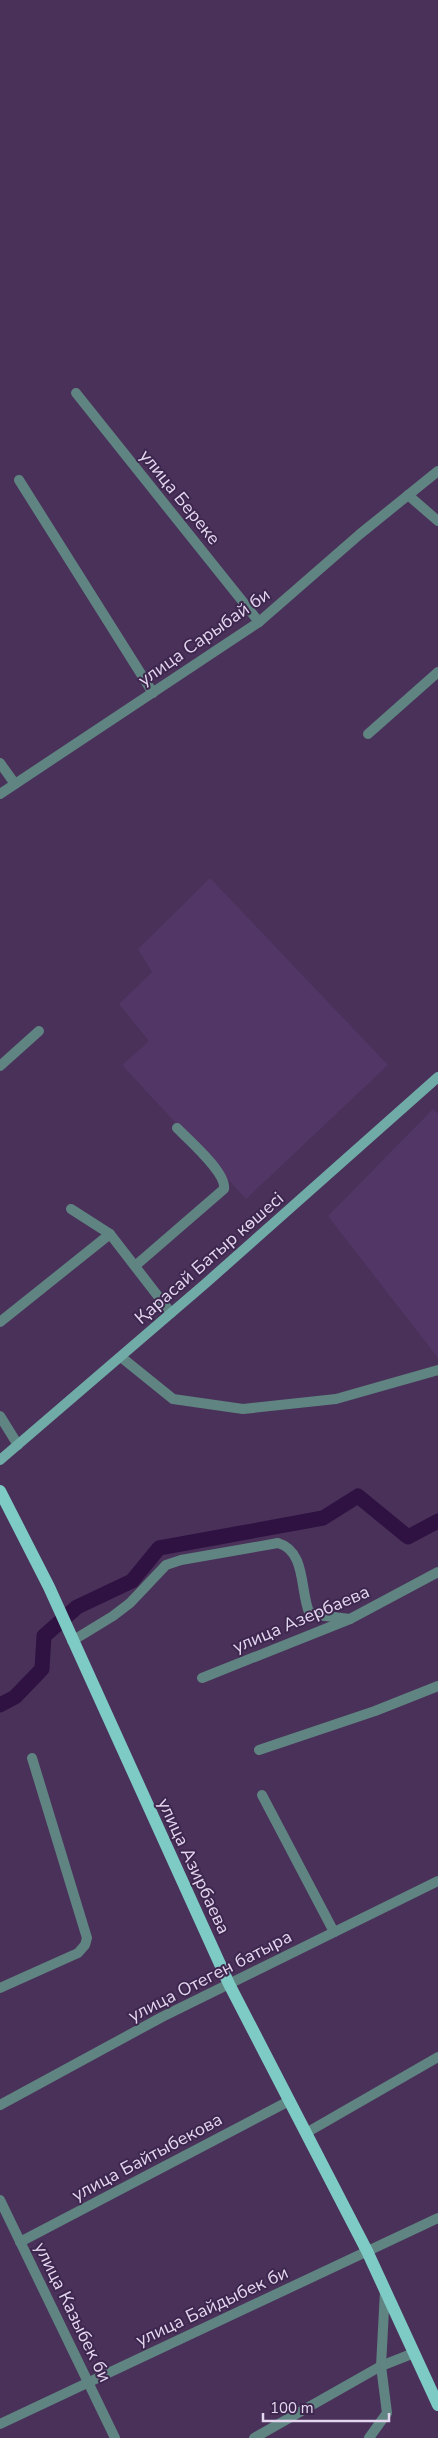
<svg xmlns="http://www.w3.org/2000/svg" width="438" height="2438" viewBox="0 0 438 2438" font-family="'Nunito Sans',sans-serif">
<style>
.built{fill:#523666}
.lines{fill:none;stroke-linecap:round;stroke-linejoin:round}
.river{stroke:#2f1242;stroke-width:15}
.minor{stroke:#608481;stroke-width:10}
.secondary{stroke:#71aba7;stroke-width:10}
.primary{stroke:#7ecac4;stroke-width:12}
.labels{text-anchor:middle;stroke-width:4;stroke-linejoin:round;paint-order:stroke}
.street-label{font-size:18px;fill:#e4d6ef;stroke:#3e274f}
</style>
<rect width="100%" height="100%" fill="#49315a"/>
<g class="built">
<polygon points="210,878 388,1065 246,1199 122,1065 149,1041 119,1004 152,972 138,949"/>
<polygon points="433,1109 438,1114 438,1358 328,1216"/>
</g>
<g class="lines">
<polyline class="river" points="0,1705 15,1697 42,1669 44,1636 77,1607 132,1581 159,1548 323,1518 358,1496 408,1537 438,1521"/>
<g class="minor">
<polyline points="76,393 259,622"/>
<polyline points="19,480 153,693"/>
<polyline points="408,495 438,521"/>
<polyline points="368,734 438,672"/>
<polyline points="0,763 15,784"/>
<polyline points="0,794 259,622 360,534 438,471"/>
<polyline points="0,1066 39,1031"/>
<polyline points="71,1209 110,1234 171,1313"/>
<path d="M 135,1266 L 224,1189 C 227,1173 189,1140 177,1128"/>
<polyline points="0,1322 110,1234"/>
<polyline points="121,1357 173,1399 243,1409 336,1399 438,1370"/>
<polyline points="0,1416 18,1445"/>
<path d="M 72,1641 L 113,1616 L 130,1603 L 166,1565 L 181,1560 L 278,1543 C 306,1551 300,1590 309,1612 L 317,1615 L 350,1619"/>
<polyline points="202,1678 350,1619 438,1572"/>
<polyline points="259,1750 375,1711 438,1686"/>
<polyline points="262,1795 334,1932"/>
<polyline points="0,1988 78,1953 85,1945 87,1938 32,1758"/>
<polyline points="0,2105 162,2017 438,1881"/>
<polyline points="306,2133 438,2057"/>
<polyline points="0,2200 115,2438"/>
<polyline points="20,2242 289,2101"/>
<polyline points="0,2424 438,2218"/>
<polyline points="254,2438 381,2366 414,2353"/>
<polyline points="369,2438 387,2413 381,2366 385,2291"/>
</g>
<polyline class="secondary" points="0,1460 206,1283 438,1077"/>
<polyline class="primary" points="0,1491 49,1587 229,1984 367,2251 438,2405"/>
</g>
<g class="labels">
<g class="street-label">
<text transform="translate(180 497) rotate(51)" y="6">улица Береке</text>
<text transform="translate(204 637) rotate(-35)" y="6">улица Сарыбай би</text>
<text transform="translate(209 1258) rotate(-41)" y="6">Қарасай Батыр көшесі</text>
<text transform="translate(301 1619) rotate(-23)" y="6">улица Азербаева</text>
<text transform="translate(194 1866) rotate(65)" y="6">улица Азирбаева</text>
<text transform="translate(210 1976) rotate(-27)" y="6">улица Отеген батыра</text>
<text transform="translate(147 2157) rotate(-28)" y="6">улица Байтыбекова</text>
<text transform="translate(212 2306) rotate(-25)" y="6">улица Байдыбек би</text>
<text transform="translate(73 2312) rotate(64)" y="6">улица Казыбек би</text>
</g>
</g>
<path d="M263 2413v8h126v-8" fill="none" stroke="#e4d6ef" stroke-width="2.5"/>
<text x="270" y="2413" font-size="15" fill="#e4d6ef" stroke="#3e274f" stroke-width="4" paint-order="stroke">100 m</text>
</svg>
